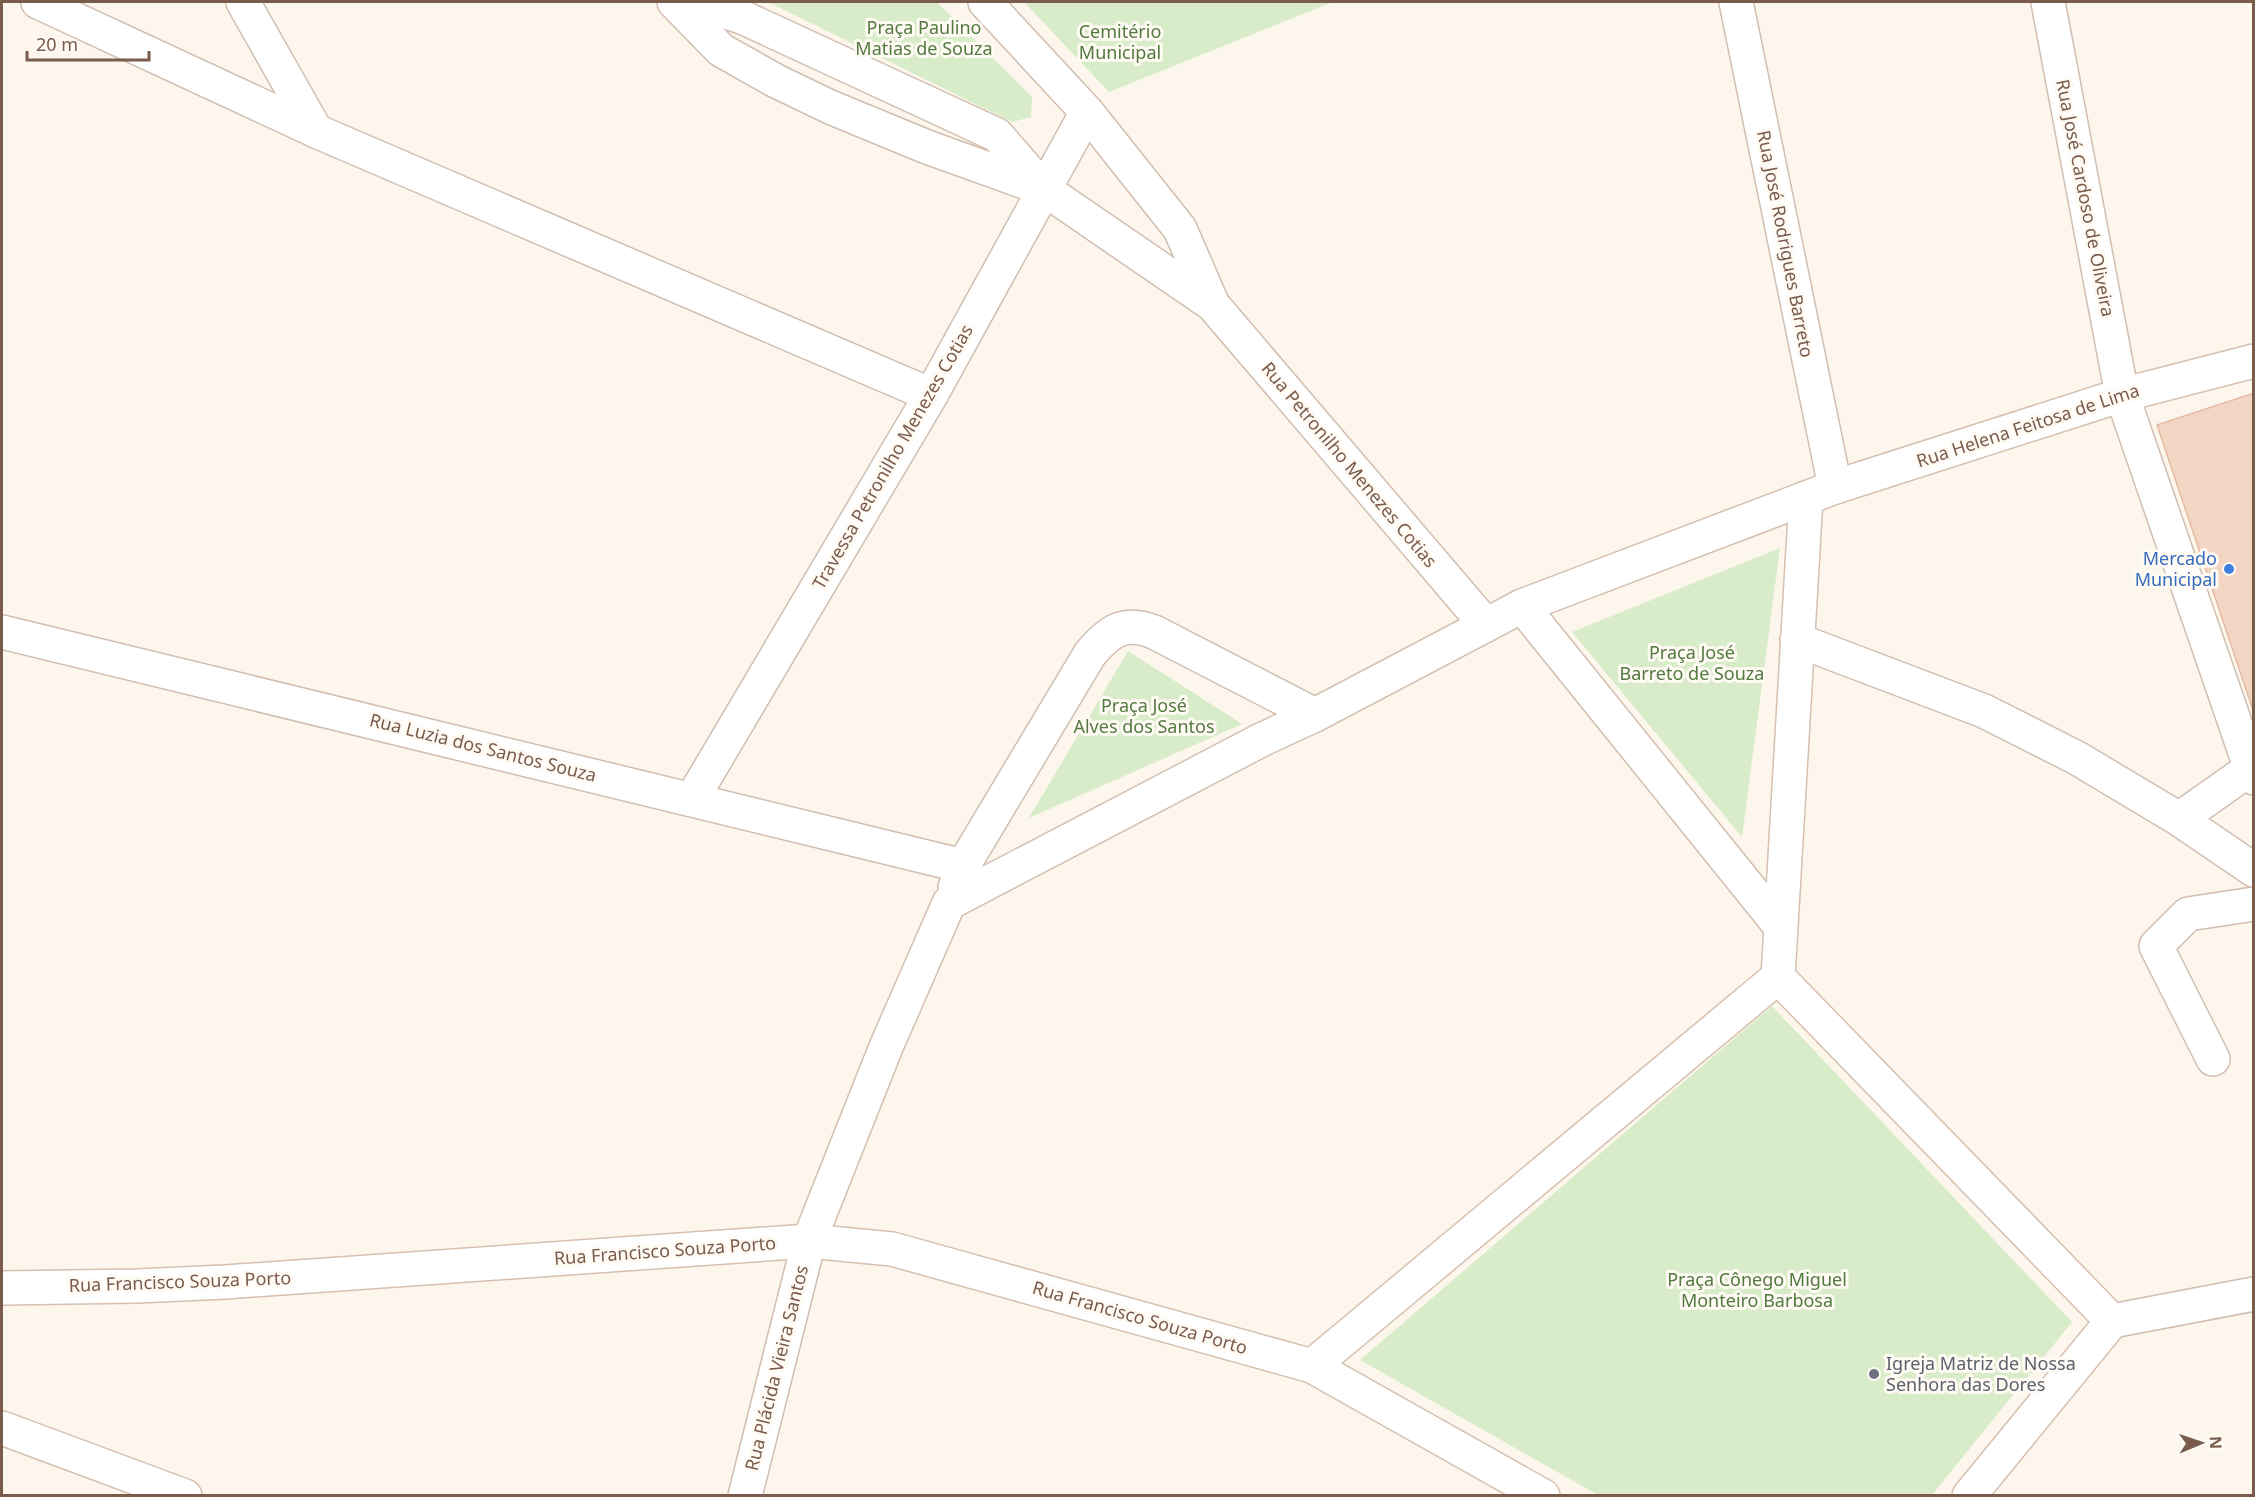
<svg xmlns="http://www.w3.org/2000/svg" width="2255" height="1497" viewBox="0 0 2255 1497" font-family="'Noto Sans',sans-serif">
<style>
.green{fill:#d8ecc9}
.building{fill:#f3d5c3;stroke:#e6bba3;stroke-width:1.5}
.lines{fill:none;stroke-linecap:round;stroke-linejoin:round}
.street-casing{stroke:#d1beb0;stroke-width:36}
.secondary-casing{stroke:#d6c0b0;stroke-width:36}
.street{stroke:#fff;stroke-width:33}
.secondary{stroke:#fff;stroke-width:33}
.shop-dot{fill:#3f7fe0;stroke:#fffaf3;stroke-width:2}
.worship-dot{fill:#6b7280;stroke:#fffaf3;stroke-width:2}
.labels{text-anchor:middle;stroke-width:6;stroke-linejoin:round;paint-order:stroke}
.park-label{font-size:18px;fill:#537a41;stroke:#fffaf3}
.street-label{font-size:18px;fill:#7a5c4d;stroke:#fffaf3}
.shop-label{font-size:18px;fill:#366cbe;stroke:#fffaf3;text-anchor:end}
.worship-label{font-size:18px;fill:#5b616d;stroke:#fffaf3;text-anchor:start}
</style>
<rect width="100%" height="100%" fill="#fdf6ec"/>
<g class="green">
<polygon points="768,2 937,2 1032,97 1031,117 1012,122"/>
<polygon points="1024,2 1333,2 1109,92"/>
<polygon points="1780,548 1742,837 1572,632"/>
<polygon points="1128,651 1242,724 1029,818"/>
<polygon points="1772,1006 2072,1322 1932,1495 1598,1495 1360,1360"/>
</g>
<polygon class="building" points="2254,393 2254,713 2157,425"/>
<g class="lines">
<defs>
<g id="street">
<polyline points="38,2 316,131 931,395"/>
<polyline points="243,2 316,131"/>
<polyline points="674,2 721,50 776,81 830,107 927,147 1044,189 1213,305 1486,625"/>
<polyline points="693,2 742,17 997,135 1043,188"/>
<polyline points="985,2 1087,112 1180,229 1213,305"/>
<polyline points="1736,2 1835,487"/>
<polyline points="2048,2 2122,395 2254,778"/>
<polyline points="1522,606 1780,926"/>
<polyline points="2,632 963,866"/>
<polyline points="1797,640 1984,711 2077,758 2179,819 2254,870"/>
<polyline points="692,799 931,395 1087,112"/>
<polyline points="2179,819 2250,769"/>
<path d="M 955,887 L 963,866 L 1090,654 C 1109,631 1125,620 1154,632 L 1315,715"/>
<polyline points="2213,1059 2156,946 2188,914 2254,904"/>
<polyline points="2112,1321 2254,1294"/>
<polyline points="745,1496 809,1241"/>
</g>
<g id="secondary">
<polyline points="1778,977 1806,498"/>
<polyline points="809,1241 886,1047 949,903 1263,739 1315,715 1522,606 1835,487 2122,395 2254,361"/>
<polyline points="2,1288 137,1286 225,1282 809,1241 892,1249 1312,1366 1543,1496"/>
<polyline points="1312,1366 1778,977 2112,1321 1969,1496"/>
<polyline points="2,1428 185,1496"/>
</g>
</defs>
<use href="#street" class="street-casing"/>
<use href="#secondary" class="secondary-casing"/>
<use href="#street" class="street"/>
<use href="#secondary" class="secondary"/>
</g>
<circle class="shop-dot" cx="2229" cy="569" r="6"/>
<circle class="worship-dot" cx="1874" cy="1374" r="6"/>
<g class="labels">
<g class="park-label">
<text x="924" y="34">Praça Paulino<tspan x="924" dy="21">Matias de Souza</tspan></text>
<text x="1120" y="38">Cemitério<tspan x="1120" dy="21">Municipal</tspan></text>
<text x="1692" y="659">Praça José<tspan x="1692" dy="21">Barreto de Souza</tspan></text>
<text x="1144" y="712">Praça José<tspan x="1144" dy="21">Alves dos Santos</tspan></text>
<text x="1757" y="1286">Praça Cônego Miguel<tspan x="1757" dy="21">Monteiro Barbosa</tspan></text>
</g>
<g class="street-label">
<text transform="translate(2085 198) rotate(79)" y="6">Rua José Cardoso de Oliveira</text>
<text transform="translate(1785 244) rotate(79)" y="6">Rua José Rodrigues Barreto</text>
<text transform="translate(2028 426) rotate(-18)" y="6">Rua Helena Feitosa de Lima</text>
<text transform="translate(893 457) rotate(-60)" y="6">Travessa Petronilho Menezes Cotias</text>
<text transform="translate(1349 465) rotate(50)" y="6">Rua Petronilho Menezes Cotias</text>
<text transform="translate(483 748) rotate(14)" y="6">Rua Luzia dos Santos Souza</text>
<text transform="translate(665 1251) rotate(-4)" y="6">Rua Francisco Souza Porto</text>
<text transform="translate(180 1282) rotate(-2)" y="6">Rua Francisco Souza Porto</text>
<text transform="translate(1140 1318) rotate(16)" y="6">Rua Francisco Souza Porto</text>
<text transform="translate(777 1368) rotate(-76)" y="6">Rua Plácida Vieira Santos</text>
</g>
<g class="shop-label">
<text x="2217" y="565">Mercado<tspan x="2217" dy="21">Municipal</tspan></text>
</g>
<g class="worship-label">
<text x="1886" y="1370">Igreja Matriz de Nossa<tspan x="1886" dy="21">Senhora das Dores</tspan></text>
</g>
</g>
<rect width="2255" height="1497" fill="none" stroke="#7a5c4d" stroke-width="6"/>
<g transform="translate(2201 1443) rotate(88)" stroke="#fffaf3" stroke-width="4.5" paint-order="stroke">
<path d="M0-4.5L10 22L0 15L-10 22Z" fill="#7a5c4d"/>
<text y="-9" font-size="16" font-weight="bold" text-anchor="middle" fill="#7a5c4d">N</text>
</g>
<path d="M27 51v9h122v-9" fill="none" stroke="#7a5c4d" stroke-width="3"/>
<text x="36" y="51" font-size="18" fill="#7a5c4d" stroke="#fffaf3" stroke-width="4.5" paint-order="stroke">20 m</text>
</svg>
